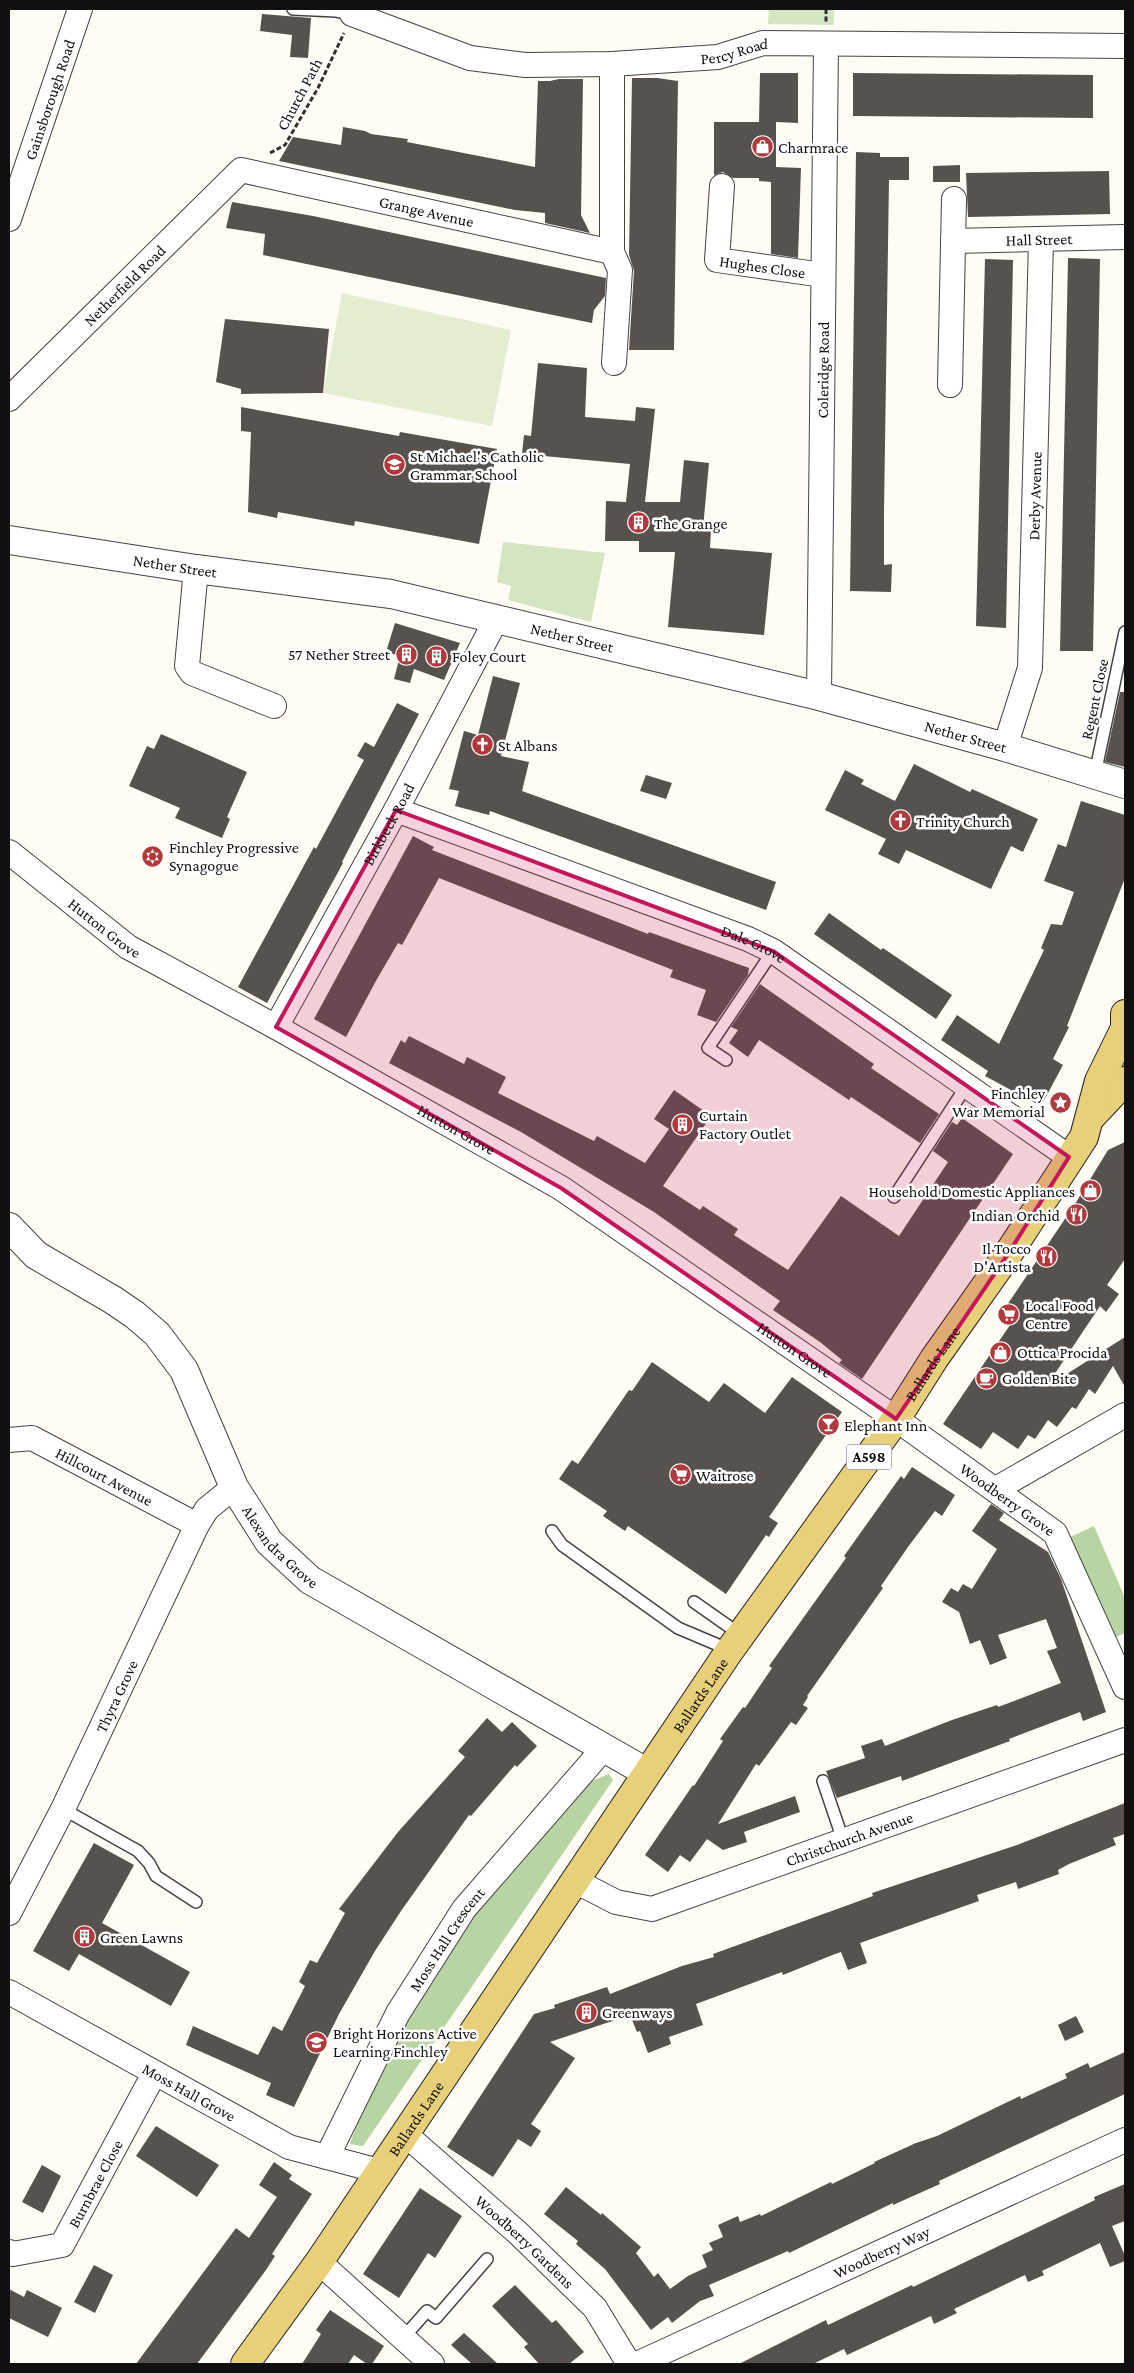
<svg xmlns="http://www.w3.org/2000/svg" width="1134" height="2373" viewBox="0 0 1134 2373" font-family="'Crimson Pro',serif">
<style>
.green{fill:#d3e5c1}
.forest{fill:#b8d4a2}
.pitch{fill:#e3edd2}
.building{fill:#57524e}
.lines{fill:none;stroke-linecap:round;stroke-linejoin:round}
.service-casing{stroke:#434343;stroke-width:14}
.minor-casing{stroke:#434343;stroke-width:26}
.tertiary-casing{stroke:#434343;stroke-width:30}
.primary-casing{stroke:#212121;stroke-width:30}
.path{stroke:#323232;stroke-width:3;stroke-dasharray:5 2.5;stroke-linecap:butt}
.service{stroke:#fff;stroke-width:11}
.minor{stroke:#fff;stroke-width:24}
.tertiary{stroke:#fff;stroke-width:28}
.primary{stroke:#e8cf7a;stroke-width:28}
.marked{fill:#c2185b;fill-opacity:0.2;stroke:#c2185b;stroke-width:4;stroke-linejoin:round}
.labels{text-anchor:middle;stroke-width:5;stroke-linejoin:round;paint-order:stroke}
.shield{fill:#fff;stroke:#585858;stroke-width:1}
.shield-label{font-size:15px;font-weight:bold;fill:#101010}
.street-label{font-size:16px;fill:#101010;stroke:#fff}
.poi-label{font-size:16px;fill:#101010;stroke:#fff;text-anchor:start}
</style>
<rect width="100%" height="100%" fill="#fefcf4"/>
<g class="green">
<polygon points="769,9 834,9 834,25 768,24"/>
<polygon points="503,542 605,553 591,622 508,600 511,586 497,582"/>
</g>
<g class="forest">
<polygon points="1094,1526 1125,1598 1125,1633 1112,1639 1068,1538"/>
<polygon points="609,1774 613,1780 363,2146 350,2144 372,2083 427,1976 482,1903 589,1782"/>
</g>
<polygon class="pitch" points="342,293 511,330 492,426 323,393"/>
<g class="building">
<polygon points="262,14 311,18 308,58 290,57 292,35 260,31"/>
<polygon points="760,73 798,73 798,123 776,122 776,167 801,168 798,258 771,254 771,182 759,181 759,178 733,178 723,172 714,175 714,122 759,122"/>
<polygon points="853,73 1093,75 1093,118 853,116"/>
<polygon points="632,78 657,78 678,81 674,350 629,350 634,271 629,255"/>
<polygon points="559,79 583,79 581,215 590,233 545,223 545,213 515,210 279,161 293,137 341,145 343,127 365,131 371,134 408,139 407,142 535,167 538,81 550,81"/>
<polygon points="856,152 880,153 880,157 909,157 909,180 889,180 884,511 884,565 892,564 891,592 850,591"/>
<polygon points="960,165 960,182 933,182 933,166"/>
<polygon points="1109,171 1110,214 968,217 966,173"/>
<polygon points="232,202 313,216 606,278 605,296 594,310 592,323 263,255 265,234 226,228"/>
<polygon points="1068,258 1100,259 1093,651 1060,651"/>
<polygon points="985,259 1013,260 1006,628 976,626"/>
<polygon points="225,319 329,329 323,393 241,394 241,389 216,382"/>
<polygon points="538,363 587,368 585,417 635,421 636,407 655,409 645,502 680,502 684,460 709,463 703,528 711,529 710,548 772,553 764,635 668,627 675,552 639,552 639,541 605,541 606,501 626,502 630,464 522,454 524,435 531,436"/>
<polygon points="241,407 399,436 400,432 497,449 479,544 355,521 354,526 278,512 277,518 248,512 251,432 241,431"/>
<polygon points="395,623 460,643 444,680 414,669 410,683 394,679 400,656 386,652"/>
<polygon points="493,676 520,683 501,756 529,762 522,791 776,882 766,910 490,811 489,815 455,806 459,791 449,789 464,731 478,735"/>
<polygon points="1120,692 1125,692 1125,767 1105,762"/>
<polygon points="397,703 419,714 342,862 343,863 267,1003 238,987 314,847 316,849 364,760 357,756 365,742 374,747"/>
<polygon points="161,734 247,772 227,817 230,819 222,838 175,818 180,808 129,786 147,746 154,749"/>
<polygon points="914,764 970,792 972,789 1038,819 1023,852 1011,846 991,889 906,850 899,864 878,854 886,839 825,810 845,770 864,780 861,784 895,801"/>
<polygon points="646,775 672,783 666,799 640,791"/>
<polygon points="1081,801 1125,815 1125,878 1067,1026 1069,1027 1053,1059 1063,1065 1041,1106 985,1076 988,1071 941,1040 957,1015 999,1044 1044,950 1041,948 1051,924 1062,925 1074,892 1044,881 1058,844 1066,847"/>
<polygon points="413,836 434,847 432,850 525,886 648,934 649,932 749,968 748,975 716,1022 697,1015 706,990 670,977 673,970 439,878 402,945 398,943 377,979 346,1037 314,1019"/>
<polygon points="829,913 881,950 883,948 952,995 936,1019 814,934"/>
<polygon points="760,984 874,1064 871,1068 939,1114 920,1143 851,1097 849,1100 759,1040 748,1057 729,1043 738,1030 731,1027"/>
<polygon points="409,1036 464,1064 467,1057 506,1077 498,1093 594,1141 597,1136 645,1163 669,1129 654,1119 674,1090 704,1111 702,1114 709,1119 663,1186 700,1210 703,1206 738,1229 734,1235 788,1270 841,1196 899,1236 948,1162 933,1151 952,1122 957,1125 962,1118 1013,1154 862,1379 839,1363 842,1360 820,1342 773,1310 780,1301 654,1212 521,1132 389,1063 401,1040 405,1043"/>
<polygon points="1125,1142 1125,1259 1107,1285 1119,1294 1106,1312 1100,1306 1050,1381 1065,1372 1062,1377 1125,1337 1125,1387 1113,1366 1095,1394 1089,1389 1076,1409 1072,1407 1057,1427 1048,1420 1035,1439 1028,1435 1018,1449 993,1432 981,1449 943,1424 1010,1325 999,1317 1075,1204 1108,1150"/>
<polygon points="652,1362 709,1402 724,1383 765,1413 792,1377 842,1412 769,1517 778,1523 769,1537 766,1535 726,1594 628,1526 625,1531 603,1516 607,1511 559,1479 572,1460 578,1464 629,1390 632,1391"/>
<polygon points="912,1467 955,1495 942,1516 935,1511 908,1547 881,1586 883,1588 807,1696 808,1697 803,1705 808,1708 796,1725 791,1722 759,1766 756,1764 718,1824 795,1796 800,1812 744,1832 747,1842 723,1850 707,1839 690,1862 680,1855 668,1872 645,1855 693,1785 694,1786 723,1741 720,1739 743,1707 745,1708 772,1668 769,1666 846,1558 844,1556 901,1476 904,1479"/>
<polygon points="991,1504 1004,1513 999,1520 1048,1552 1061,1579 1106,1712 1083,1721 1080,1712 1009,1739 1010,1741 902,1781 901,1776 837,1798 826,1771 865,1758 861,1746 882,1739 885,1746 952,1720 997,1705 998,1707 1061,1683 1047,1651 1057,1648 1046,1619 998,1635 1007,1658 990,1665 980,1640 970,1644 959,1612 942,1602 951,1588 958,1592 963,1584 972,1589 997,1549 972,1531"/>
<polygon points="487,1718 502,1732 512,1722 537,1746 517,1767 515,1765 471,1816 469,1815 401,1911 375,1951 339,2014 294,2107 266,2095 271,2083 186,2045 193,2026 258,2055 273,2026 282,2031 305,1986 299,1982 310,1960 317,1963 345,1913 339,1909 398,1832 465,1757 458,1751"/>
<polygon points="1125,1803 1125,1834 1113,1838 1116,1845 1069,1864 1058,1870 1059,1874 1018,1889 1016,1882 977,1895 979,1901 860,1943 867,1963 848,1970 841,1952 835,1954 783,1975 782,1972 696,2004 703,2025 669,2037 671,2044 648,2053 640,2031 637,2032 630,2015 550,2042 575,2058 531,2124 541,2131 531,2147 518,2139 493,2177 447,2147 534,2014 555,2008 554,2005 607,1987 610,1994 682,1966 714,1957 713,1954 873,1896 872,1893 1017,1845"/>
<polygon points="94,1843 134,1865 102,1923 190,1972 171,2006 79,1954 69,1971 33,1951"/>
<polygon points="1076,2016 1084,2032 1065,2041 1058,2025"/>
<polygon points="1125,2052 1125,2094 939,2181 940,2184 893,2205 893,2203 789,2253 788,2251 709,2285 714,2296 700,2301 672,2323 668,2317 651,2330 605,2269 576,2244 578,2241 544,2214 566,2187 601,2215 602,2213 641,2247 636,2253 654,2277 658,2273 670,2289 688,2276 707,2267 702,2255 713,2250 709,2243 723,2237 718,2225 738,2216 740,2222 760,2214 761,2216 831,2182 832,2184 875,2163 874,2162 916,2143 937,2136 1020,2096 1021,2099 1034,2093 1067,2078 1065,2074 1088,2063 1090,2068"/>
<polygon points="156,2126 219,2165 197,2197 136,2156"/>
<polygon points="274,2162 292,2175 289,2179 312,2194 272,2254 275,2256 266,2270 197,2364 136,2364 236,2228 249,2238 277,2197 259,2185"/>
<polygon points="42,2165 61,2176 43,2213 22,2202"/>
<polygon points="1125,2184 1125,2221 1112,2226 1125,2256 1125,2261 1110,2267 1100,2243 1042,2271 1044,2275 1028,2282 1025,2275 954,2309 957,2313 934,2324 931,2316 847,2355 844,2349 813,2364 739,2364 826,2320 828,2325 912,2285 913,2287 1095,2200 1094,2197"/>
<polygon points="420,2188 462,2216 435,2258 428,2253 399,2298 363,2274"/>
<polygon points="94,2265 113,2275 95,2313 74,2302"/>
<polygon points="515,2285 552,2323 556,2320 584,2352 569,2364 539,2364 524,2347 528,2344 492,2306"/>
<polygon points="9,2289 24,2297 27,2290 62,2308 48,2337 9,2318"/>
<polygon points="330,2310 384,2346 372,2364 367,2364 354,2355 348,2364 302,2364 321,2334 316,2330"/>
<polygon points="464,2333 498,2364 472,2364 451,2345"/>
</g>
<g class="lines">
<defs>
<g id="service">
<polyline points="293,9 336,11 352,14"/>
<polyline points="1095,774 1125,632"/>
<polyline points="726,1060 708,1048 773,951"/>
<polyline points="894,1197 967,1085"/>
<polyline points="552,1531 562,1545 678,1628 730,1650"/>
<polyline points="694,1602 741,1635"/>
<polyline points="823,1781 843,1840"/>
<polyline points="63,1809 138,1851 149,1863 156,1876 196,1902"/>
<polyline points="403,2338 427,2311 436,2318 487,2259"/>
</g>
<g id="minor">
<path id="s1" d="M 352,14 L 470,58 L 525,65 L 612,64 L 718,57 L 763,43 L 1125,46"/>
<path id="s2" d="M 722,186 L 717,260 L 823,275"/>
<path id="s3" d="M 9,219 L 80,9"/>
<path id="s4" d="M 953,241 L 1125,237"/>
<polyline points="612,252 620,270 614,363"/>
<polyline points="950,385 954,199"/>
<path id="s5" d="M 9,399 L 241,170 L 612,252 L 612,64"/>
<polyline points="196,569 187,666 192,673 274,706"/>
<path id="s6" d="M 819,696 L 826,44"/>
<path id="s7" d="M 1005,747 L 1030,668 L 1041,240"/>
<path id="s8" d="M 396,810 L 748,939 L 773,951 L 1069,1157"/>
<path id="s9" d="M 9,852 L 128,947 L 276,1027 L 561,1188 L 896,1419 L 1055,1533 L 1125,1687"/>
<path id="s10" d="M 276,1027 L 396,810 L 497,618"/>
<path id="s11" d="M 9,1440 L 32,1438 L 197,1525"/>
<polyline points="996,1489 1125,1415"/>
<path id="s12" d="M 575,1881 L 616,1902 L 652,1909 L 1125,1740"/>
<path id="s13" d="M 9,1913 L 63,1809 L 197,1525 L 207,1509 L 234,1487"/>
<path id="s14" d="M 9,1992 L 289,2147 L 379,2171"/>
<path id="s15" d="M 405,2134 L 518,2233 L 595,2308 L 629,2364"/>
<path id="s16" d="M 327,2157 L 398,2013 L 464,1909 L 604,1748"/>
<path id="s17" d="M 9,2252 L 13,2254 L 62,2245 L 154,2074"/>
<polyline points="319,2262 432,2364"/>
<path id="s18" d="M 637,2364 L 1125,2140"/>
</g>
<g id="tertiary">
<path id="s19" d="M 9,540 L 196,569 L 391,594 L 819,696 L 1005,747 L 1125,784"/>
<path id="s20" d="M 9,1227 L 36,1255 L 113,1300 L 135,1315 L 157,1334 L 184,1370 L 234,1487 L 269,1542 L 310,1580 L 646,1772"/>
</g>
<g id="primary">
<polyline points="1091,1117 1125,1081"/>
<path id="s21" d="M 245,2364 L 319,2262 L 730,1650 L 896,1419 L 934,1359 L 1008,1254 L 1084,1137 L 1099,1081 L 1125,1028 L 1125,1014"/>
</g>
</defs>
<use href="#service" class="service-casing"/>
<use href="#minor" class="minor-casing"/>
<use href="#tertiary" class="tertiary-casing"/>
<use href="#primary" class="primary-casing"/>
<g class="path">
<polyline points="826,9 826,23"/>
<polyline points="270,153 285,145 318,88 344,33"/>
</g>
<use href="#service" class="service"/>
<use href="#minor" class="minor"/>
<use href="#tertiary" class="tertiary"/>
<use href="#primary" class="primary"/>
</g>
<path class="marked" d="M 396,810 L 773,951 L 1069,1157 L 1008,1254 L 896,1419 L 561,1188 L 276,1027 Z"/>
<defs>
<symbol id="shop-disc" viewBox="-11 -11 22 22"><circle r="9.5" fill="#af393c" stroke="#fff"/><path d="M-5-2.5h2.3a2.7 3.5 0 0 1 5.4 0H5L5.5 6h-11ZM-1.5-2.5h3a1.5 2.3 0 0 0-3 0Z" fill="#fff"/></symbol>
<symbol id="school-disc" viewBox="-11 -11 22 22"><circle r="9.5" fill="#af393c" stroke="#fff"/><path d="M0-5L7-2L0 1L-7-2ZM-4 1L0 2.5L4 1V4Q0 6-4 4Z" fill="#fff"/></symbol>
<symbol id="building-disc" viewBox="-11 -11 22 22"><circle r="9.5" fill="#af393c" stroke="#fff"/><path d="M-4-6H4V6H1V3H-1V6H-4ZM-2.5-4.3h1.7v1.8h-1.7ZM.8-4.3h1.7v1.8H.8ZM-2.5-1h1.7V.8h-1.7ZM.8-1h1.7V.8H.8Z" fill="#fff"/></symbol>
<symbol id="church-disc" viewBox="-11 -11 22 22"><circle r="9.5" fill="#af393c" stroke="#fff"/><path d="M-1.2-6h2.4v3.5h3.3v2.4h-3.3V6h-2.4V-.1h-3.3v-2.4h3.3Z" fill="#fff"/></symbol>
<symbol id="synagogue-disc" viewBox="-11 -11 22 22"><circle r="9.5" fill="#af393c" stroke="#fff"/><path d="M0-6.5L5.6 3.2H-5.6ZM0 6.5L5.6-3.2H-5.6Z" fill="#fff"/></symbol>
<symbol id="sight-disc" viewBox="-11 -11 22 22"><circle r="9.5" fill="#af393c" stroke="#fff"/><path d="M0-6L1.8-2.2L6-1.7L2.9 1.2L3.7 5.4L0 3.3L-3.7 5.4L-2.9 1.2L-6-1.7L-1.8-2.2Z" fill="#fff"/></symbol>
<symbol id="restaurant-disc" viewBox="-11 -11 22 22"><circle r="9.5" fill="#af393c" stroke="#fff"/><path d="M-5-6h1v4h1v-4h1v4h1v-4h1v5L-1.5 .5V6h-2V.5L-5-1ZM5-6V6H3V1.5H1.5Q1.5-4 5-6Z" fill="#fff"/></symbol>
<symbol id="supermarket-disc" viewBox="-11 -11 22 22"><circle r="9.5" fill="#af393c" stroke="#fff"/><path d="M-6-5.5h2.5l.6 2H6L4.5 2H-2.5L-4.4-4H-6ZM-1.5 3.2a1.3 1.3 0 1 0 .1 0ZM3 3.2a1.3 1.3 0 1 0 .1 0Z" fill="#fff"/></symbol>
<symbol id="cafe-disc" viewBox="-11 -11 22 22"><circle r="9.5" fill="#af393c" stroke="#fff"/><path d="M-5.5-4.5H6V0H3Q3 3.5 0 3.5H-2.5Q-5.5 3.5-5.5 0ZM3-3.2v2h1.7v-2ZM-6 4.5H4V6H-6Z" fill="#fff"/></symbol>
<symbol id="bar-disc" viewBox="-11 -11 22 22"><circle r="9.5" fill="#af393c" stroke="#fff"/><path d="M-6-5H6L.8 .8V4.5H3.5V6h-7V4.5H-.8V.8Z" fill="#fff"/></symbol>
</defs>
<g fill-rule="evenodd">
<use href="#shop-disc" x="750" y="134" width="25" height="25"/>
<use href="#school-disc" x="382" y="452" width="25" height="25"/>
<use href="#building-disc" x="626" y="510" width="25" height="25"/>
<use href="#building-disc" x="394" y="642" width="25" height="25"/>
<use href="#building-disc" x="424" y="644" width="25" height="25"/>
<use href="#church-disc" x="470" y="732" width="25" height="25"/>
<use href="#church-disc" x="888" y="808" width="25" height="25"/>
<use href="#synagogue-disc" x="140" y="844" width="25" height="25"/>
<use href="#sight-disc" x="1048" y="1090" width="25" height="25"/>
<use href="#building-disc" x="670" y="1112" width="25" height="25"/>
<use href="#shop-disc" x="1078" y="1178" width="25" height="25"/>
<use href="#restaurant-disc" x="1064" y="1202" width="25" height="25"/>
<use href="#restaurant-disc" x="1034" y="1244" width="25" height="25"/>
<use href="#supermarket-disc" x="996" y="1302" width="25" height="25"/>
<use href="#shop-disc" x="988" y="1340" width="25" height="25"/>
<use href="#cafe-disc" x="974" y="1366" width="25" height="25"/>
<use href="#bar-disc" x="816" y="1412" width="25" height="25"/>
<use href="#supermarket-disc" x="668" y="1462" width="25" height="25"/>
<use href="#building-disc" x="72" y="1924" width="25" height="25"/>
<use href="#building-disc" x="574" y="2000" width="25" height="25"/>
<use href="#school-disc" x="304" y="2030" width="25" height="25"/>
</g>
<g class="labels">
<rect class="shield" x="846.5" y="1444.5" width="45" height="25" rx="4"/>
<g class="shield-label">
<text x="869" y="1462">A598</text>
</g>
<g class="street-label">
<text dy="6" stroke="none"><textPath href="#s1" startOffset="392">Percy Road</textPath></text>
<text transform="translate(299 94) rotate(-62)" y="6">Church Path</text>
<text dy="6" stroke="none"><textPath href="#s3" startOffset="126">Gainsborough Road</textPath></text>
<text dy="6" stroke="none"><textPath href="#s5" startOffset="516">Grange Avenue</textPath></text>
<text dy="6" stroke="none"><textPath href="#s4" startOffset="86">Hall Street</textPath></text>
<text dy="6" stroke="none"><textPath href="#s2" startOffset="120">Hughes Close</textPath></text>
<text dy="6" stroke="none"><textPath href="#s5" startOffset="162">Netherfield Road</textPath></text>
<text dy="6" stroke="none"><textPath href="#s6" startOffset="326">Coleridge Road</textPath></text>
<text dy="6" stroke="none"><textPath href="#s7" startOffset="255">Derby Avenue</textPath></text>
<text dy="6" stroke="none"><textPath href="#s19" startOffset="168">Nether Street</textPath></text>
<text dy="6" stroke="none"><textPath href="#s19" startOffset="572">Nether Street</textPath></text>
<text transform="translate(1094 699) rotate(-78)" y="6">Regent Close</text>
<text dy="6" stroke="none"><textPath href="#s19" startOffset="978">Nether Street</textPath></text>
<text dy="6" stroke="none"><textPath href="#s10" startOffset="232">Birkbeck Road</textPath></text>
<text dy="6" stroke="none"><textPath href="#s9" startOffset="122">Hutton Grove</textPath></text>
<text dy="6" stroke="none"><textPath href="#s8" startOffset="382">Dale Grove</textPath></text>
<text dy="6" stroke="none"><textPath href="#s9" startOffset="528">Hutton Grove</textPath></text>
<text dy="6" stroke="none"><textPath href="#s9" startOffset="932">Hutton Grove</textPath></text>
<text dy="6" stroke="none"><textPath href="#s21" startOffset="1214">Ballards Lane</textPath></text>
<text dy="6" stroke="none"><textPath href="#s11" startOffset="105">Hillcourt Avenue</textPath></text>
<text dy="6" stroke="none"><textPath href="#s9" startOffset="1192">Woodberry Grove</textPath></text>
<text dy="6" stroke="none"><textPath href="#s20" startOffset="432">Alexandra Grove</textPath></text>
<text dy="6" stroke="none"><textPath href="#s21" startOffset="809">Ballards Lane</textPath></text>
<text dy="6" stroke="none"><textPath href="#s13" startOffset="242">Thyra Grove</textPath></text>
<text dy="6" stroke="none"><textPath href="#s12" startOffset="292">Christchurch Avenue</textPath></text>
<text dy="6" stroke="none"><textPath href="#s16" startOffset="249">Moss Hall Crescent</textPath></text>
<text dy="6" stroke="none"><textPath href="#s14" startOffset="206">Moss Hall Grove</textPath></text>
<text dy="6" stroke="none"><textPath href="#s21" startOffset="299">Ballards Lane</textPath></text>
<text dy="6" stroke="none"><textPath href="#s17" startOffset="124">Burnbrae Close</textPath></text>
<text dy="6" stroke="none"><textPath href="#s15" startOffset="161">Woodberry Gardens</textPath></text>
<text dy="6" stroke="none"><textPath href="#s18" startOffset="269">Woodberry Way</textPath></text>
</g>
<g class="poi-label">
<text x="778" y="153">Charmrace</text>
<text x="410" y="462">St Michael's Catholic<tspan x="410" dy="18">Grammar School</tspan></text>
<text x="654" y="529">The Grange</text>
<text x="390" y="660" text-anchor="end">57 Nether Street</text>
<text x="452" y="662">Foley Court</text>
<text x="498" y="751">St Albans</text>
<text x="916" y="827">Trinity Church</text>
<text x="169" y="853">Finchley Progressive<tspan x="169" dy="18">Synagogue</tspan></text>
<text x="1045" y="1099" text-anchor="end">Finchley<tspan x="1045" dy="18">War Memorial</tspan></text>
<text x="699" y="1121">Curtain<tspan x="699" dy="18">Factory Outlet</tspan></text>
<text x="1075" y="1197" text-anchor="end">Household Domestic Appliances</text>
<text x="1060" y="1221" text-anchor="end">Indian Orchid</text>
<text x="1031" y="1254" text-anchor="end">Il Tocco<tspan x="1031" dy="18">D'Artista</tspan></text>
<text x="1025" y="1311">Local Food<tspan x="1025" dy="18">Centre</tspan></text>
<text x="1017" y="1358">Ottica Procida</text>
<text x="1002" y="1384">Golden Bite</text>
<text x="844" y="1431">Elephant Inn</text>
<text x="696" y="1481">Waitrose</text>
<text x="100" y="1943">Green Lawns</text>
<text x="602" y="2018">Greenways</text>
<text x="333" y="2039">Bright Horizons Active<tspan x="333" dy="18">Learning Finchley</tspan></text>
</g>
</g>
<rect width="1134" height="2373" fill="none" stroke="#101010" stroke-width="20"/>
</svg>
